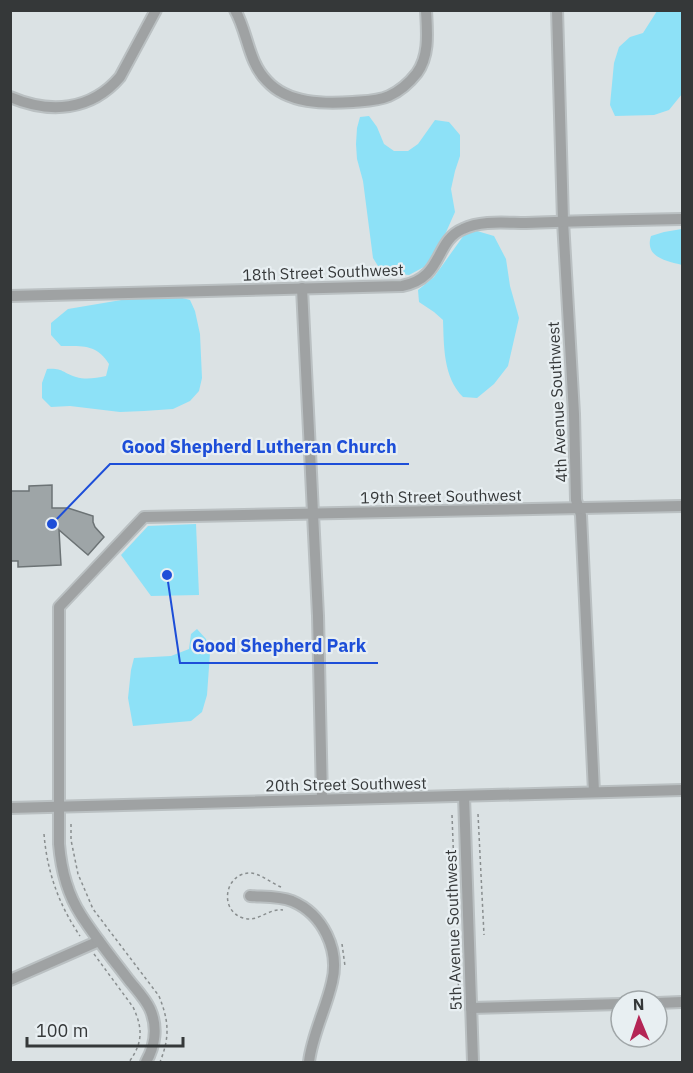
<svg xmlns="http://www.w3.org/2000/svg" width="693" height="1073" viewBox="0 0 693 1073" font-family="'IBM Plex Sans',sans-serif">
<style>
.green{fill:#8de1f7}
.building{fill:#9ea5a7;stroke:#6c7375;stroke-width:1.5}
.lines{fill:none;stroke-linecap:round;stroke-linejoin:round}
.minor-casing{stroke:#bac0c2;stroke-width:14}
.path{stroke:#898e8f;stroke-width:1.5;stroke-dasharray:3 3;stroke-linecap:butt}
.minor{stroke:#9fa2a3;stroke-width:10}
.labels{text-anchor:middle;stroke-width:4.5;stroke-linejoin:round;paint-order:stroke}
.street-label{font-size:16px;fill:#353839;stroke:#e8eff2}
.leader{fill:none;stroke:#1d4ed8;stroke-width:2}
.callout-dot{fill:#1d4ed8;stroke:#e8eff2;stroke-width:2}
.callout-label{font-size:18px;text-anchor:middle;font-weight:bold;fill:#1d4ed8;stroke:#e8eff2;stroke-width:4.5;stroke-linejoin:round;paint-order:stroke}
</style>
<rect width="100%" height="100%" fill="#dbe2e4"/>
<g class="green">
<polygon points="657,11 682,11 682,94 669,110 654,115 615,116 610,105 614,63 619,47 630,37 643,33"/>
<polygon points="369,116 377,127 384,144 394,151 408,151 418,144 435,120 449,122 460,135 460,156 455,171 451,189 455,212 439,248 424,267 409,275 391,273 378,266 373,258 363,181 357,159 356,144 357,128 360,117"/>
<path d="M 682,229 L 682,265 C 668,261 644,258 651,236 L 664,232 Z"/>
<path d="M 477,231 L 494,236 L 506,259 L 510,286 L 519,318 L 508,366 L 494,384 L 477,398 L 463,397 C 443,377 444,346 443,320 L 434,312 L 419,302 L 418,290 L 434,277 L 464,235 Z"/>
<path d="M 175,296 L 190,300 L 195,311 L 200,334 L 202,378 L 199,391 L 190,401 L 173,409 L 144,411 L 120,412 L 70,406 L 51,407 L 42,398 L 42,383 L 47,369 C 64,368 62,373 76,377 C 86,380 96,378 106,376 L 109,364 C 97,344 82,346 61,346 L 51,335 L 51,323 L 68,309 L 139,297 Z"/>
<polygon points="196,524 199,595 151,596 121,555 148,526"/>
<polygon points="197,629 206,639 210,653 207,695 202,712 191,721 133,726 128,698 131,670 134,658 171,656 189,649 191,634"/>
</g>
<polygon class="building" points="52,485 52,508 68,508 93,516 93,522 95,527 104,537 88,555 59,530 61,565 18,567 18,561 10,561 10,491 29,491 29,486"/>
<g class="lines">
<defs>
<g id="minor">
<path d="M 235,10 C 248,33 248,62 267,81 C 288,104 324,104 353,102 C 365,101 378,101 389,96 C 400,91 410,82 417,73 C 430,55 427,31 426,10"/>
<polyline points="557,10 563,221 574,414 576,500 581,515 594,792"/>
<path d="M 10,97 C 50,114 91,111 120,77 L 156,10"/>
<polyline points="302,288 318,616 322,799"/>
<path d="M 10,296 L 402,286 C 444,278 434,241 463,229 C 481,220 506,223 526,223 C 578,221 630,220 682,219"/>
<polyline points="464,796 473,1062"/>
<polyline points="10,808 682,790"/>
<path d="M 250,896 C 264,897 279,896 292,901 C 323,914 340,950 332,982 C 326,1009 312,1035 309,1062"/>
<polyline points="10,980 99,941"/>
<polyline points="657,1003 682,1002"/>
<polyline points="471,1008 621,1004"/>
<path d="M 146,1062 C 155,1046 158,1027 150,1009 C 145,998 135,988 128,979 C 112,958 95,937 81,915 C 68,895 61,868 59,844 L 59,607 L 144,517 L 682,506"/>
</g>
</defs>
<use href="#minor" class="minor-casing"/>
<g class="path">
<polyline points="478,814 484,935"/>
<polyline points="452,815 459,1000"/>
<path d="M 71,824 L 71,840 L 78,874 L 93,909 L 159,996 C 169,1021 170,1037 160,1062"/>
<path d="M 44,834 C 47,872 59,905 80,936"/>
<path d="M 281,887 C 271,883 261,874 251,873 C 225,872 218,910 243,918 C 258,923 268,908 283,910"/>
<polyline points="342,944 345,966"/>
<path d="M 94,954 L 133,1007 C 143,1028 143,1043 129,1062"/>
</g>
<use href="#minor" class="minor"/>
</g>
<g class="labels">
<g class="street-label">
<text transform="translate(323 272) rotate(-2)" y="6">18th Street Southwest</text>
<text transform="translate(557 402) rotate(-93)" y="6">4th Avenue Southwest</text>
<text transform="translate(441 496) rotate(-1)" y="6">19th Street Southwest</text>
<text transform="translate(346 784) rotate(-1)" y="6">20th Street Southwest</text>
<text transform="translate(453 930) rotate(-92)" y="6">5th Avenue Southwest</text>
</g>
</g>
<path class="leader" d="M52 524L110 464H409M167 575L180 663H378"/>
<g class="callout-dot">
<circle cx="52" cy="524" r="6"/>
<circle cx="167" cy="575" r="6"/>
</g>
<g class="callout-label">
<text x="259" y="453">Good Shepherd Lutheran Church</text>
<text x="279" y="652">Good Shepherd Park</text>
</g>
<rect width="693" height="1073" fill="none" stroke="#353839" stroke-width="24"/>
<g transform="translate(639 1019) rotate(358)"><circle r="28" fill="#e8eff2" stroke="#a0a6a8" stroke-width="1.5"/>
<path d="M0-4.5L10 22L0 15L-10 22Z" fill="#b42555"/>
<text y="-9" font-size="16" font-weight="bold" text-anchor="middle" fill="#353839">N</text>
</g>
<path d="M27 1037v9h156v-9" fill="none" stroke="#353839" stroke-width="3"/>
<text x="36" y="1037" font-size="18" fill="#353839" stroke="#e8eff2" stroke-width="4.5" paint-order="stroke">100 m</text>
</svg>
